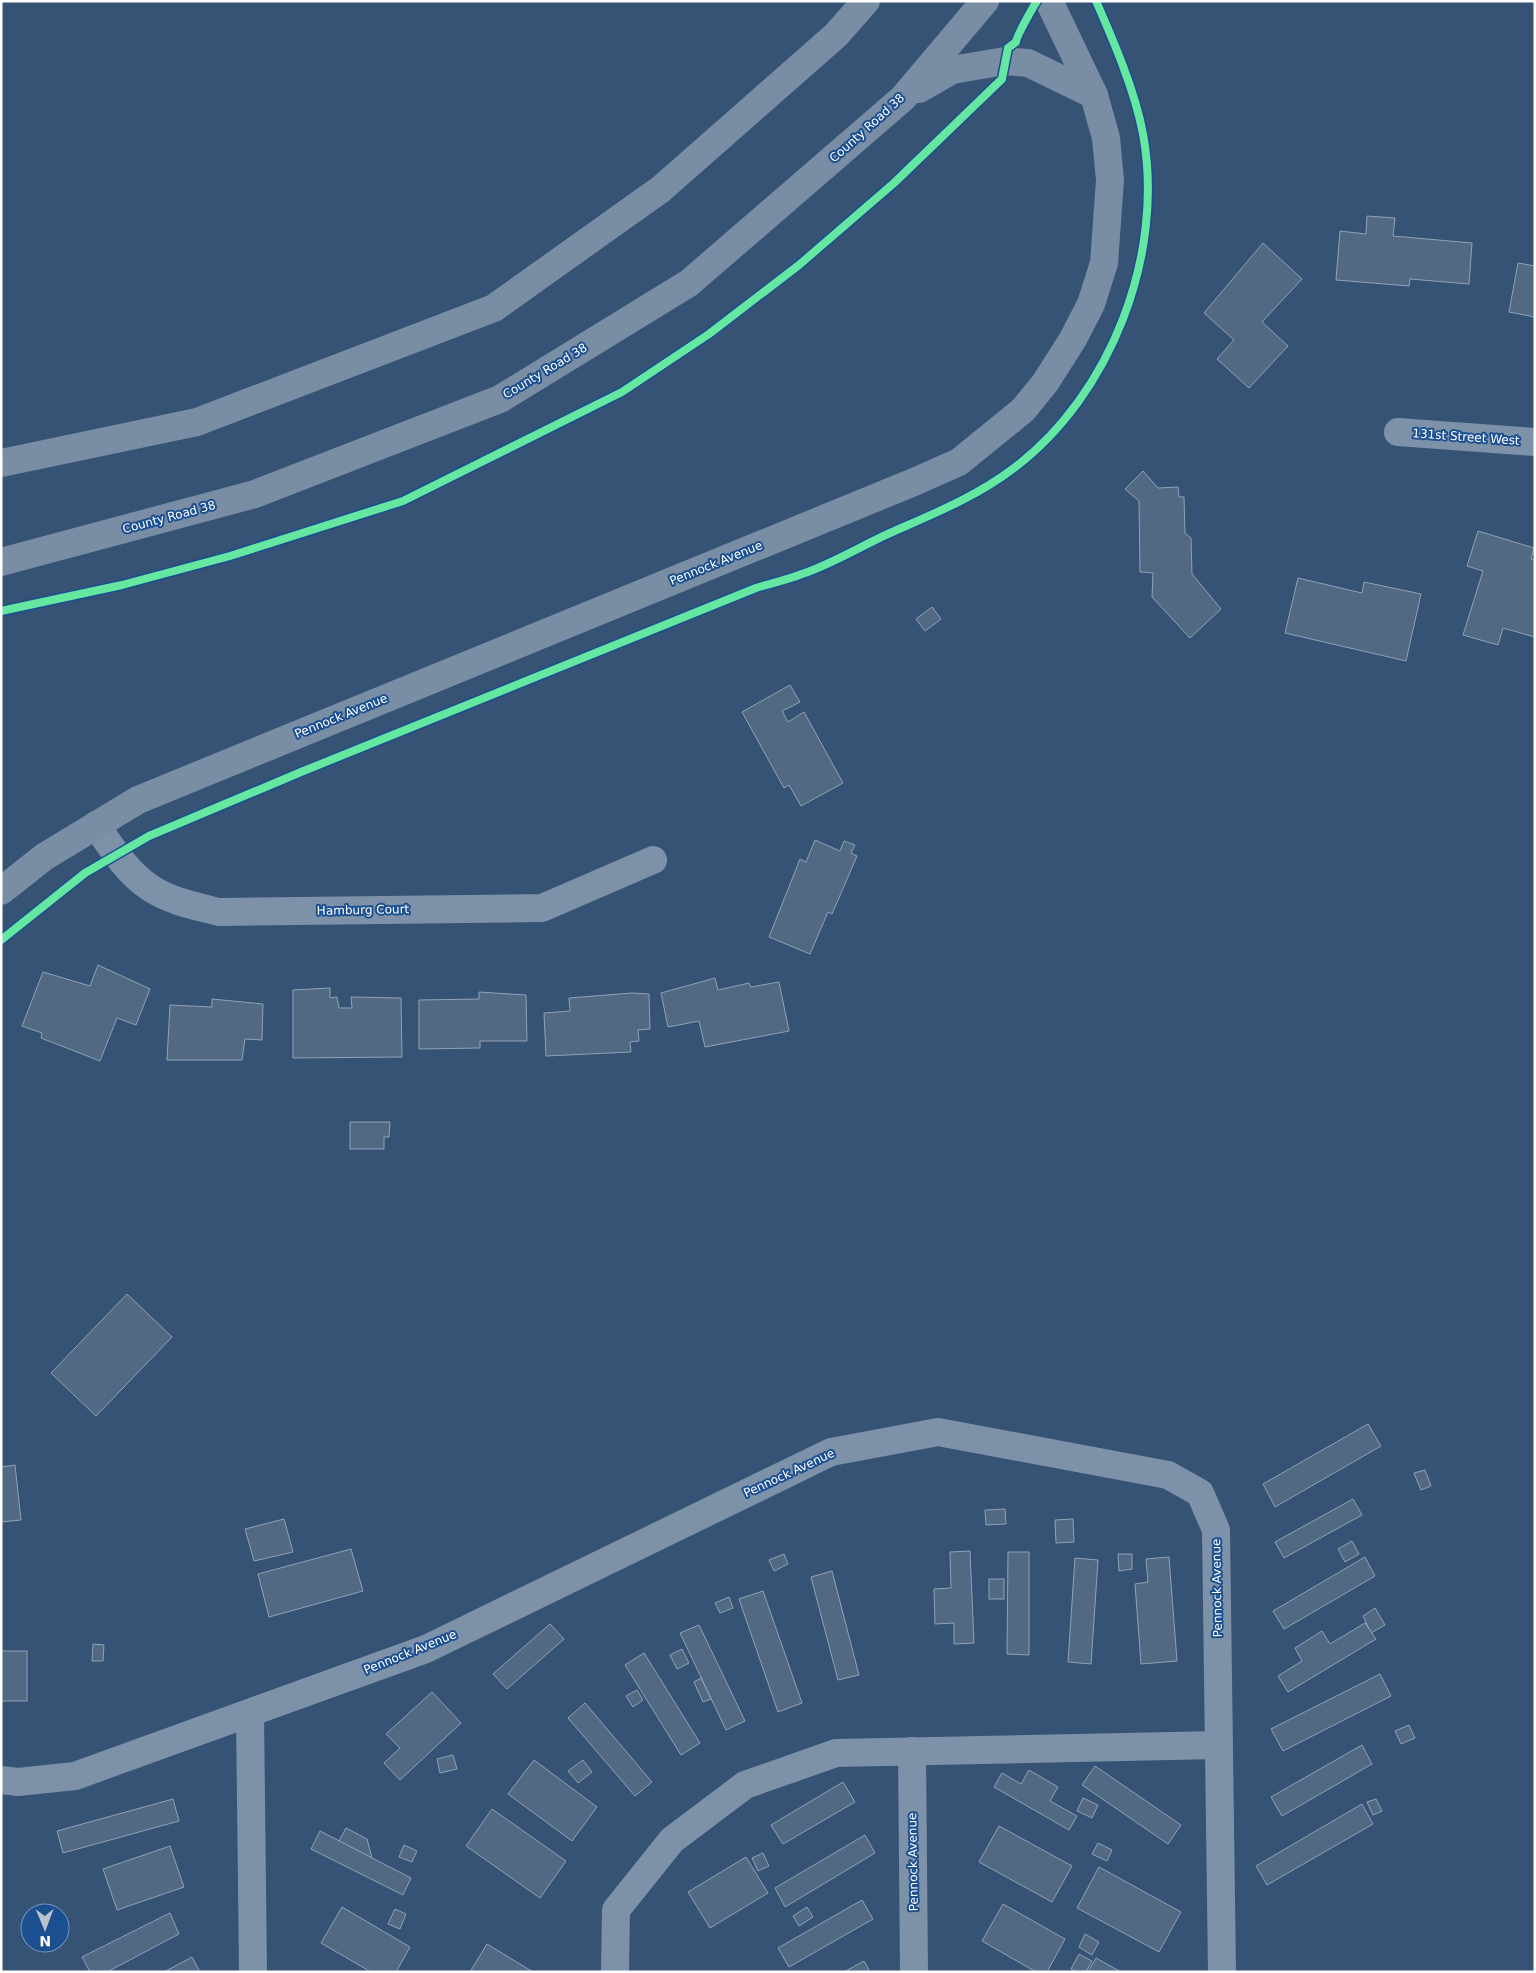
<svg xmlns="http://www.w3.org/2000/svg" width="1536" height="1973" viewBox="0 0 1536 1973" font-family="'DejaVu Sans',sans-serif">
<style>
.building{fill:#526984;stroke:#92a2b6}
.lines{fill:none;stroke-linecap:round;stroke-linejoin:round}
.street{stroke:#7d92a8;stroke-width:28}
.secondary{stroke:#798da4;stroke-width:28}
.cycleway-casing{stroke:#1b4f8f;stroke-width:11}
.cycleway{stroke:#66e7a1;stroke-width:8}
.labels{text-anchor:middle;stroke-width:4;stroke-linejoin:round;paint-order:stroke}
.street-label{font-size:12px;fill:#fff;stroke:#1b4f8f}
</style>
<rect width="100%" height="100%" fill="#365274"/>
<g class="building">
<polygon points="1367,216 1395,218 1393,236 1472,243 1469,284 1410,279 1409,286 1336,280 1340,231 1366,234"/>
<polygon points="1263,243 1302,279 1262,322 1288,346 1249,388 1217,359 1234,340 1204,313"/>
<polygon points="1518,263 1535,266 1535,317 1509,312"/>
<polygon points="1143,471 1158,488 1178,487 1179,497 1184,497 1185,533 1191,538 1192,574 1221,609 1190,638 1152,597 1153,573 1140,572 1139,501 1125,489"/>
<polygon points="1478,531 1534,548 1531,559 1535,560 1535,637 1503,628 1498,645 1463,635 1483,571 1467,566"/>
<polygon points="1298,578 1362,593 1364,582 1421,594 1406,661 1285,633"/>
<polygon points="932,607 941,619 925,631 916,619"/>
<polygon points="790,685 800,702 782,711 788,722 804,712 843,783 801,806 789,785 784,788 742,712"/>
<polygon points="815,840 840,851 844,841 855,845 851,853 857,856 832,914 828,912 810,954 769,937 800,859 806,862"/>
<polygon points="98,965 150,989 136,1025 117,1018 100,1061 41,1038 42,1033 22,1026 43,972 90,986"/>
<polygon points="715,978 718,990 749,983 751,987 779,982 789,1031 705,1047 699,1021 668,1027 661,993"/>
<polygon points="330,988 330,998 337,997 339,1008 352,1008 351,997 401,998 402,1057 293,1058 293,990"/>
<polygon points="479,992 526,995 527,1041 480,1041 480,1048 419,1049 419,1000 479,999"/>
<polygon points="632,993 649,994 650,1029 638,1030 639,1041 630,1042 631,1052 546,1056 544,1013 570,1011 569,998"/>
<polygon points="212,999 263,1004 262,1040 245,1039 242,1060 167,1060 170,1005 212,1007"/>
<polygon points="350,1122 390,1122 389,1137 384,1137 384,1149 350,1149"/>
<polygon points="127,1294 172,1337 96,1416 51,1373"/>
<polygon points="1368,1424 1381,1446 1275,1507 1263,1484"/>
<polygon points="15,1465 21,1520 1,1522 1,1467"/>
<polygon points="1425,1470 1431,1486 1421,1490 1414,1473"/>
<polygon points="1353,1499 1362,1515 1284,1558 1275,1542"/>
<polygon points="1005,1509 1006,1524 986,1525 985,1510"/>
<polygon points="284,1519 293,1552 254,1561 245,1529"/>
<polygon points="1073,1519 1074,1542 1056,1543 1055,1520"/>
<polygon points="1352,1541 1359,1554 1345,1562 1338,1549"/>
<polygon points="351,1549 363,1591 269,1617 258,1574"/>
<polygon points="970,1551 974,1643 954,1644 954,1623 935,1624 934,1589 951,1588 950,1552"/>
<polygon points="1008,1552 1029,1552 1029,1655 1007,1654"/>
<polygon points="784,1554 788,1564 774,1571 769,1560"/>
<polygon points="1118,1554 1132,1554 1132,1569 1119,1571"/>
<polygon points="1169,1557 1177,1661 1141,1664 1135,1584 1148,1582 1146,1559"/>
<polygon points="1365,1557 1375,1576 1284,1629 1273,1611"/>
<polygon points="1075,1558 1098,1560 1091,1664 1068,1662"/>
<polygon points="832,1571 859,1675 838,1680 811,1577"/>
<rect x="989" y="1579" width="15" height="20"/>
<polygon points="763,1591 802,1703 778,1712 739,1599"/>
<polygon points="729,1597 733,1608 720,1613 715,1603"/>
<polygon points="1375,1608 1385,1625 1371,1633 1363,1616"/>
<polygon points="1365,1623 1376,1639 1288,1692 1278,1676 1302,1661 1295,1648 1322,1631 1330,1644"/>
<polygon points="550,1624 564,1639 507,1689 493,1674"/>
<polygon points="699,1625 745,1721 726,1730 680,1633"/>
<polygon points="93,1644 104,1645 103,1661 92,1661"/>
<polygon points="682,1649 689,1663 677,1669 670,1655"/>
<rect x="1" y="1651" width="26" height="50"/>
<polygon points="644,1653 700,1743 681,1755 625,1665"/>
<polygon points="1380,1674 1391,1696 1283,1751 1271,1729"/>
<polygon points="701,1678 711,1699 703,1702 694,1682"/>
<polygon points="637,1690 643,1700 633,1707 626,1696"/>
<polygon points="432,1692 461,1723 400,1780 384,1763 400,1748 386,1734"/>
<polygon points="585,1703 652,1782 635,1796 568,1718"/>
<polygon points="1409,1725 1415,1738 1401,1744 1395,1731"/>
<polygon points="1362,1745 1372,1764 1282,1816 1271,1797"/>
<polygon points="453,1755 457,1769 440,1773 437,1759"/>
<polygon points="534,1760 597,1807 572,1841 508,1794"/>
<polygon points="583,1760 592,1772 578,1783 568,1771"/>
<polygon points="1095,1766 1181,1825 1168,1844 1082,1785"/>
<polygon points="1029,1770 1058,1787 1050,1801 1077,1816 1069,1830 994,1787 1002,1773 1021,1784"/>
<polygon points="843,1782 855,1802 783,1844 771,1825"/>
<polygon points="1083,1798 1098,1805 1092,1818 1077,1811"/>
<polygon points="173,1799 179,1821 63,1853 57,1831"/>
<polygon points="1376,1799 1382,1811 1373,1815 1367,1802"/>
<polygon points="1362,1804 1373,1824 1267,1885 1256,1866"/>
<polygon points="492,1809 566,1861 540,1898 466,1846"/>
<polygon points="999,1826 1072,1866 1052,1902 979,1862"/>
<polygon points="346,1828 367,1839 372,1858 339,1841"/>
<polygon points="320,1831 411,1878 403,1895 311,1849"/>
<polygon points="865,1835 875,1853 785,1907 775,1888"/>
<polygon points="1098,1843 1112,1850 1107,1861 1092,1854"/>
<polygon points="404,1845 417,1851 412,1862 399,1857"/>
<polygon points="170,1846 184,1887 117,1910 103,1869"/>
<polygon points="763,1853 769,1866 758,1871 752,1858"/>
<polygon points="746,1857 768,1893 710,1928 688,1892"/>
<polygon points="1099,1867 1181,1912 1159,1952 1077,1908"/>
<polygon points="862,1900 873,1919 789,1967 778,1948"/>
<polygon points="1003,1904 1065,1939 1047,1972 1036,1972 982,1941"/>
<polygon points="342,1907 410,1947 396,1972 371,1972 321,1943"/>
<polygon points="807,1907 813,1917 799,1926 793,1916"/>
<polygon points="395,1909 406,1914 400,1929 388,1924"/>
<polygon points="170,1913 179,1934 107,1972 90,1972 82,1957"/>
<polygon points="1085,1934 1099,1942 1092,1955 1079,1947"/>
<polygon points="487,1944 533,1972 470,1972"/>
<polygon points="1079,1954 1092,1961 1086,1972 1076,1972 1071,1969"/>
<polygon points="192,1957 200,1972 164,1972"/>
<polygon points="1096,1958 1121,1972 1088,1972"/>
<polygon points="864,1961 870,1972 844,1972"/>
</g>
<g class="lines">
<g class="street">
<polyline points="1398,432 1535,442"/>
<path d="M 96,825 C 111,847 127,872 149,887 C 169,901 196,906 219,912 L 542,908 L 653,860"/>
<polyline points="250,1714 253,1972"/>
<polyline points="912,1751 914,1972"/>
<polyline points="1,1780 18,1782 75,1776 426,1649 831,1452 938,1432 1168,1475 1200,1493 1216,1530 1222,1972"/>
<polyline points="615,1972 616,1910 672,1840 745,1785 836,1753 1219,1745"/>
</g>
<g class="secondary">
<polyline points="919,89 952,70 1005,61 1028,63 1094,95"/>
<polyline points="1,463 197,422 494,308 661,189 836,35 866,1"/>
<polyline points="1,562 255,494 500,399 689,283 903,98 985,1"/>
<polyline points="1,891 44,857 138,800 914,482 959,462 1023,410 1045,383 1073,339 1091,304 1104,263 1110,180 1106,138 1094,95 1049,1"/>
</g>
<defs>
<g id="cycleway">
<path d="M 1,611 L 122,585 L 230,556 L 403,501 L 622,392 L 709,334 L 799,265 L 894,183 L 1002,79 L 1008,48 L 1016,42 C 1016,37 1033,7 1037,1"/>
<path d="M 1,940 L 85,873 L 149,836 L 301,772 L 756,588 C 771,583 787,580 802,574 C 832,564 861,546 890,533 C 933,514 976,497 1014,468 C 1111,395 1165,254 1143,134 C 1135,91 1114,42 1096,1"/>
</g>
</defs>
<use href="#cycleway" class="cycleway-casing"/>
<use href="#cycleway" class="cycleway"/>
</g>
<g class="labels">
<g class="street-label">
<text transform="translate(867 128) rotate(-42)" y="4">County Road 38</text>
<text transform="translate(545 371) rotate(-31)" y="4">County Road 38</text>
<text transform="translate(1466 437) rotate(4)" y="4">131st Street West</text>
<text transform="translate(169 517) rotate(-15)" y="4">County Road 38</text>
<text transform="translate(716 563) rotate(-22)" y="4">Pennock Avenue</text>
<text transform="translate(341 716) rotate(-22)" y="4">Pennock Avenue</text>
<text transform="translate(363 910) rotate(-1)" y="4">Hamburg Court</text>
<text transform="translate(789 1473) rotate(-25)" y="4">Pennock Avenue</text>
<text transform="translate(1217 1588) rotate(-91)" y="4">Pennock Avenue</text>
<text transform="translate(410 1652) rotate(-22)" y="4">Pennock Avenue</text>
<text transform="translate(913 1862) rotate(-91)" y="4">Pennock Avenue</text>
</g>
</g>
<rect width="1536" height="1973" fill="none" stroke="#ffffff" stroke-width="5"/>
<g transform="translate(45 1928) rotate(179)"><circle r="24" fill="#1b4f8f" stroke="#7695bc"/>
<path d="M0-4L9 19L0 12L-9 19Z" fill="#b9c2ce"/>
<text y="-8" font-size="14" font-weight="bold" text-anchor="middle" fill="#ffffff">N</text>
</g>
</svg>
